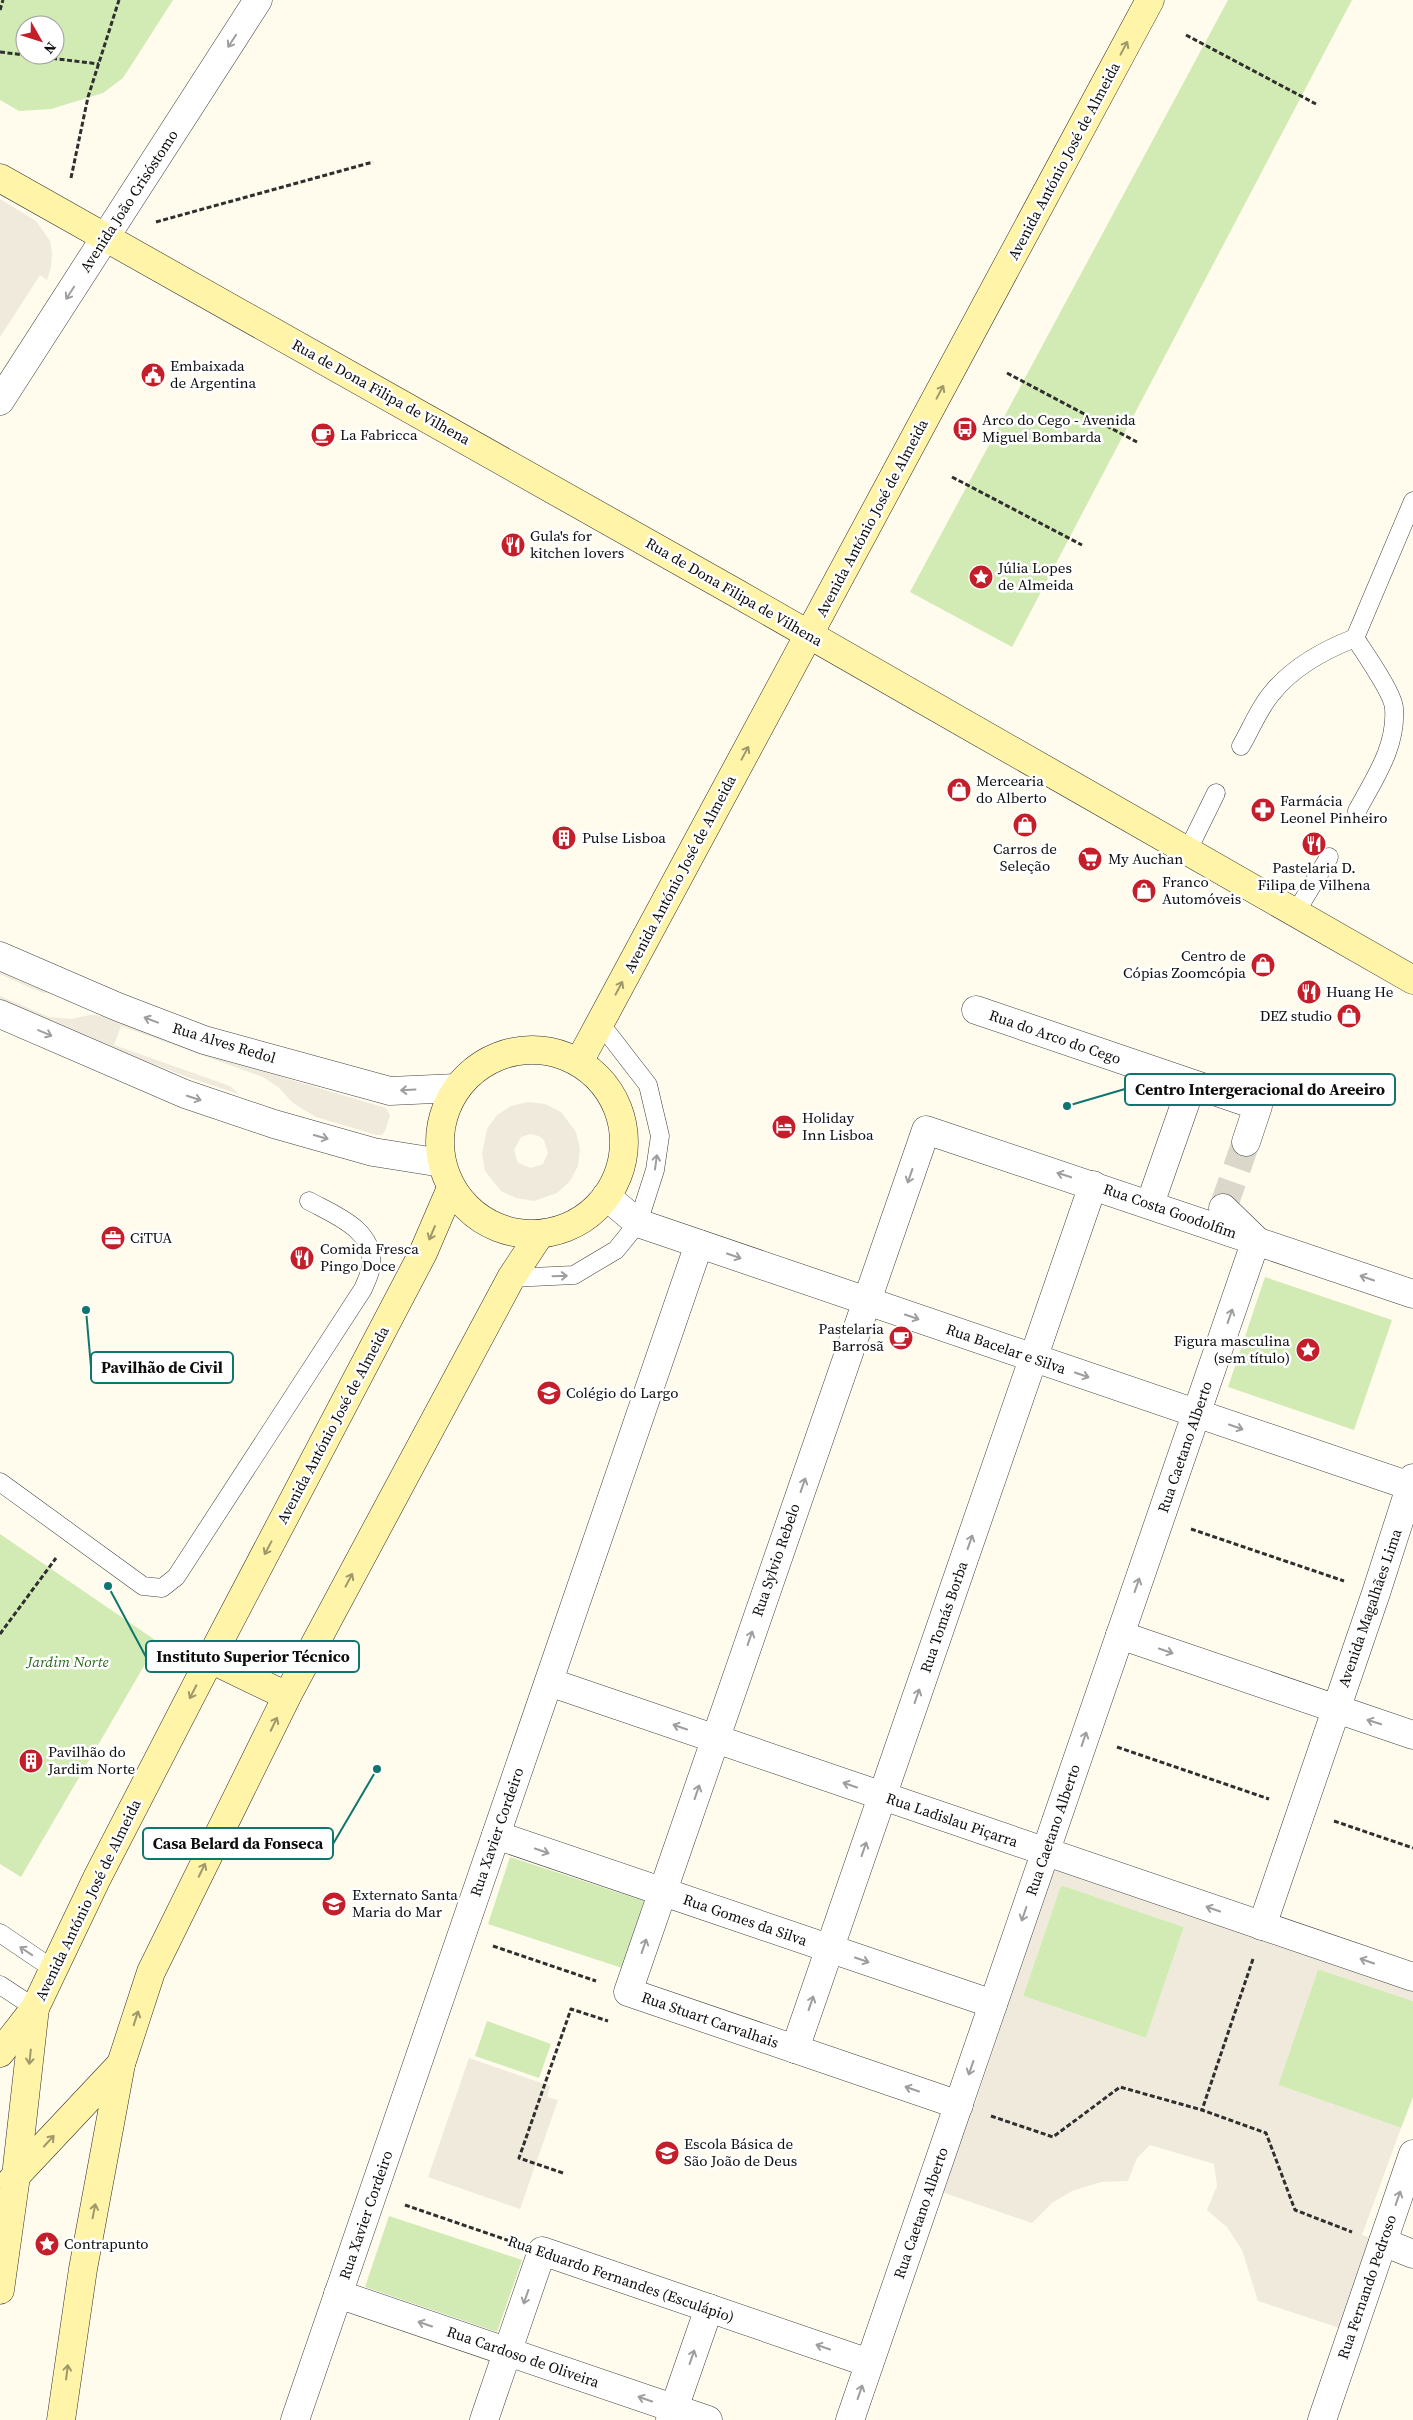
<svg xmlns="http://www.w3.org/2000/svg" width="1413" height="2420" viewBox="0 0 1413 2420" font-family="'Source Serif 4',serif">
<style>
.green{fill:#d2ebb5;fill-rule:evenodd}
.plaza{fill:#efeadc;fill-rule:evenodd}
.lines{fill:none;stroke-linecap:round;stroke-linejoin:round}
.street-tunnel{stroke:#dbd7cb;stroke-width:28;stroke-dasharray:28 14;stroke-linecap:butt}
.lane-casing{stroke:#404040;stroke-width:19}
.street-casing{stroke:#404040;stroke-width:29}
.secondary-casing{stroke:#2f2f2f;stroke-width:29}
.path{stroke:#2f2f2f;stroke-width:3;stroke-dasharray:5 2.5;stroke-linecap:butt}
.lane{stroke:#fff;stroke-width:18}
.street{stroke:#fff;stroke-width:28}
.secondary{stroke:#fff4a8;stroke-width:28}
.oneway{stroke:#9e9e9e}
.oneway2{stroke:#9e986a}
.labels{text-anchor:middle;stroke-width:5;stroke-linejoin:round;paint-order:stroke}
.street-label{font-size:15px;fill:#0d0d0d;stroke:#fff}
.poi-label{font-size:15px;fill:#0d0d0d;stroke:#fff;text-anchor:start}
.park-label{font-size:15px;font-style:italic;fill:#2c681a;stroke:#fff}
.leader{fill:none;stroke:#0f766e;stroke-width:2}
.callout-dot{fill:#0f766e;stroke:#fff;stroke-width:2}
.callout{fill:#fff;stroke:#0f766e;stroke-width:2}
.callout-label{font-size:16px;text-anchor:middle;font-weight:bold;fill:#0d0d0d}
</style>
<rect width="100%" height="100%" fill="#fffbed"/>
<g class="green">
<path d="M 0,0 L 173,0 L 123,78 L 103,93 L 51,109 L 19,111 L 0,100 ZM 25,25 L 55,25 L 55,55 L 25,55 Z"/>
<polygon points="1228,0 1352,0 1012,647 910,592"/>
<polygon points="1265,1277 1392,1320 1354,1430 1228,1387"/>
<polygon points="0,1534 158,1642 21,1877 0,1864"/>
<polygon points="510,1857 644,1901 622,1968 488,1924"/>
<polygon points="1061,1885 1184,1927 1146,2038 1023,1996"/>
<polygon points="1318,1969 1413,2001 1413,2097 1401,2128 1278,2085"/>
<polygon points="487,2021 551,2044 539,2078 475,2056"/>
<polygon points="389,2216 522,2260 497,2332 365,2287"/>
</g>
<g class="plaza">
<polygon points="0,199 36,221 50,241 52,253 51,267 47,280 40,275 0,337"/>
<polygon points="0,969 51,992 43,993 26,986 0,974"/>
<polygon points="0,996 49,1017 71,1019 90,1015 106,1016 288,1079 386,1108 390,1115 385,1131 382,1135 377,1135 316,1117 293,1103 278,1087 263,1077 121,1026 114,1045 230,1086 239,1094 190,1078 103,1045 0,1001"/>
<path d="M 528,1102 L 545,1104 L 561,1112 L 576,1132 L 580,1149 L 578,1166 L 570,1181 L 557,1193 L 534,1201 L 516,1198 L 501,1191 L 485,1171 L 482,1154 L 487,1129 L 497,1115 L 511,1106 ZM 530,1134 L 539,1136 L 544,1140 L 548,1153 L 543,1164 L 531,1168 L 518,1163 L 514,1150 L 521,1137 Z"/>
<path d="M 1042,1862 L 1413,1985 L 1413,2001 L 1318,1969 L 1278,2085 L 1401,2128 L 1362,2235 L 1383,2242 L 1352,2332 L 1258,2301 L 1242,2250 L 1227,2227 L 1207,2210 L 1217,2186 L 1214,2164 L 1150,2145 L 1137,2158 L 1128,2181 L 1101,2182 L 1072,2191 L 1052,2203 L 1032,2223 L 930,2188 L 959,2105 L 973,2110 L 1034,1928 L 1027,1905 ZM 1061,1885 L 1184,1927 L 1146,2038 L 1023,1996 Z"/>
<polygon points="469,2058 550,2086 547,2097 558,2100 520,2209 428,2177"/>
</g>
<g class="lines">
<polyline class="street-tunnel" points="1223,1208 1246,1142"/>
<defs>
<g id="lane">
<path d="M 1241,746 C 1251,729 1259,708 1272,693 C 1293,667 1324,650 1355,638"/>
<path d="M 1357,811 C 1374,779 1397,747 1394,708 C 1393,693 1364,652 1355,638 L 1413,501"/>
<polyline points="1188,850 1216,793"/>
<polyline points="1296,912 1329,857"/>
<polyline points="511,1278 574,1275 616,1250 638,1223 655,1170 660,1136 648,1085 600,1023"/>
<path d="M 0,1482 L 143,1586 L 162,1588 L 176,1577 L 363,1289 C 366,1282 370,1274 371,1267 C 376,1230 335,1215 309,1201"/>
<polyline points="0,1933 53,1969"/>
<polyline points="0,1985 35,2008"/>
</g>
<g id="street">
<polyline points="0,401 258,0"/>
<polyline points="0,956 118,1007 204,1040 390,1091 457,1088"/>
<polyline points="976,1010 1258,1106 1246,1142"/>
<polyline points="0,1014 185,1094 274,1124 373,1152 442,1163"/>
<polyline points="606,1196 638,1223 1413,1487"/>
<polyline points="1150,1204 1192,1084"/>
<polyline points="1120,1635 1413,1735"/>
<polyline points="549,1682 1413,1977"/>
<polyline points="496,1835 993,2004"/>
<polyline points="1262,1926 1376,1593 1413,1478"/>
<polyline points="795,2049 1093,1185"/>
<polyline points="959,2105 628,1992 926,1130 1413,1294"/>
<polyline points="1383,2242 1413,2254"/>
<polyline points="338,2294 708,2420"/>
<polyline points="295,2420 699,1244"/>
<polyline points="484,2420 542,2251 869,2363"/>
<polyline points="670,2420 709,2308"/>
<polyline points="850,2420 1256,1240 1223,1208"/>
<polyline points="1322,2420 1413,2154"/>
</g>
<g id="secondary">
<polyline points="0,178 738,594 1413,980"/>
<circle cx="532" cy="1142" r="92"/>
<polyline points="579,1062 1150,0"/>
<polyline points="210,1659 287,1696"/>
<polyline points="0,2053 35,2008 97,1878 210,1659 423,1253 451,1188"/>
<polyline points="12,2180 121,2064"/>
<polyline points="0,2290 16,2176 35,2008"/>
<polyline points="61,2420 83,2269 121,2064 151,1972 287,1696 511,1278 540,1234"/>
</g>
</defs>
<use href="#lane" class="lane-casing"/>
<use href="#street" class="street-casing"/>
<use href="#secondary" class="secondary-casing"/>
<g class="path">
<polyline points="0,10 3,0"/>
<polyline points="1186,35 1316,104"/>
<polyline points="0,52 99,64"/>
<polyline points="71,178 88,97 119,0"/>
<polyline points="156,222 373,162"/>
<polyline points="1007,373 1137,442"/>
<polyline points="952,477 1082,545"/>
<polyline points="1191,1529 1344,1581"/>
<polyline points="0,1634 56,1558"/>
<polyline points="1117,1747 1269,1799"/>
<polyline points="1334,1821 1413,1848"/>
<polyline points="493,1946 596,1981"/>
<polyline points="1253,1959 1202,2110 1266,2133 1295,2210 1352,2232"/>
<polyline points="991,2116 1053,2137 1120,2087 1202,2110"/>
<polyline points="563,2173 519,2158 571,2009 608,2021"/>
<polyline points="405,2205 510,2241"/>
</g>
<use href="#lane" class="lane"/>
<use href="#street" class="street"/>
<use href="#secondary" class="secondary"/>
</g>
<defs><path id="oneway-shaft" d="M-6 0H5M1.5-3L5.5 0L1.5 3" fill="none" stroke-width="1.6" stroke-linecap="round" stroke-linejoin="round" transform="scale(1.25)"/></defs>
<g class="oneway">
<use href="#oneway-shaft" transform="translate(232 41) rotate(123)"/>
<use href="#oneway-shaft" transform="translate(70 293) rotate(123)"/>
<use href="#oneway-shaft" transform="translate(151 1020) rotate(-159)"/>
<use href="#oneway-shaft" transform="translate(45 1033) rotate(23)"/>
<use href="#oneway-shaft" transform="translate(408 1090) rotate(177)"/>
<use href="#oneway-shaft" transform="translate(194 1098) rotate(18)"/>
<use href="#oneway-shaft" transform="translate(321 1137) rotate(16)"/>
<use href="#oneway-shaft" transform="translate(656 1162) rotate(-82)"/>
<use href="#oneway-shaft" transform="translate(1064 1175) rotate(-162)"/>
<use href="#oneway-shaft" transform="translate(910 1176) rotate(109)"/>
<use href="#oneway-shaft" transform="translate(734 1256) rotate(19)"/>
<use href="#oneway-shaft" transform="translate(560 1276) rotate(-2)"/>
<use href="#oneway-shaft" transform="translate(1367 1278) rotate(-161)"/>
<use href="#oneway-shaft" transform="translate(1230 1316) rotate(-71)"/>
<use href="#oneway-shaft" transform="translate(912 1317) rotate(19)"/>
<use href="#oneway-shaft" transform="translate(1082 1375) rotate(19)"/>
<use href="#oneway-shaft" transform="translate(1236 1427) rotate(19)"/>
<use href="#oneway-shaft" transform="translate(803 1485) rotate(-71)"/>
<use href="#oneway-shaft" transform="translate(970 1542) rotate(-71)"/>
<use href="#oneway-shaft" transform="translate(1137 1585) rotate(-71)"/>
<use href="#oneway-shaft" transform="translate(750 1638) rotate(-71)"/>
<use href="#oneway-shaft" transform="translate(1166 1651) rotate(19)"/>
<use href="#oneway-shaft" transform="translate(917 1696) rotate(-71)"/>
<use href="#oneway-shaft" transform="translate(1374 1722) rotate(-162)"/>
<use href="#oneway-shaft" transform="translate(680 1727) rotate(-161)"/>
<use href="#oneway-shaft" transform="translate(1084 1739) rotate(-71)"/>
<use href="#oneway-shaft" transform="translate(850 1785) rotate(-161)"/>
<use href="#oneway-shaft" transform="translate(697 1792) rotate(-71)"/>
<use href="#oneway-shaft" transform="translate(864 1849) rotate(-71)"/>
<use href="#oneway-shaft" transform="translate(542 1851) rotate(19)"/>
<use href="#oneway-shaft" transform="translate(1213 1909) rotate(-161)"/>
<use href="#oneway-shaft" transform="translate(1024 1914) rotate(109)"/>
<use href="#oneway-shaft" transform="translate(644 1946) rotate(-71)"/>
<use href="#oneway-shaft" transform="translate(26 1951) rotate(-146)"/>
<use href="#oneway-shaft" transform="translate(862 1960) rotate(19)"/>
<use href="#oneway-shaft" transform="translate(1367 1961) rotate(-161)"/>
<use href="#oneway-shaft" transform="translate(811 2003) rotate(-71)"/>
<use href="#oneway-shaft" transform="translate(971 2068) rotate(109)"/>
<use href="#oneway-shaft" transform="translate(912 2089) rotate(-161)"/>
<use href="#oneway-shaft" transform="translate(1398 2198) rotate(-71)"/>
<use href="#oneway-shaft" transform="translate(526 2297) rotate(109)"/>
<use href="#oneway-shaft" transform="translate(425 2324) rotate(-161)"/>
<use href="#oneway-shaft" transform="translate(823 2347) rotate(-161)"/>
<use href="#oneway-shaft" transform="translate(692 2357) rotate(-71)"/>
<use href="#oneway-shaft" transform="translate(860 2392) rotate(-71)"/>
<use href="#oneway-shaft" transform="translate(645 2399) rotate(-161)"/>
</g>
<g class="oneway2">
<use href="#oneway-shaft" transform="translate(1124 48) rotate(-62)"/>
<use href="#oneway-shaft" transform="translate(940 392) rotate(-62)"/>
<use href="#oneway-shaft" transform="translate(745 753) rotate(-62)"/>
<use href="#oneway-shaft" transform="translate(619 988) rotate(-62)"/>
<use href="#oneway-shaft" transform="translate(432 1233) rotate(113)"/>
<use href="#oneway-shaft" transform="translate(268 1548) rotate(118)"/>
<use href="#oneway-shaft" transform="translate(349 1580) rotate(-62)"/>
<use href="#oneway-shaft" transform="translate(193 1692) rotate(117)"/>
<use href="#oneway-shaft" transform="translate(274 1724) rotate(-64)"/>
<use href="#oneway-shaft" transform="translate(202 1870) rotate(-64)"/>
<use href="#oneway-shaft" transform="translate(136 2018) rotate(-72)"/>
<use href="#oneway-shaft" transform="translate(30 2057) rotate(96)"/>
<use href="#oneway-shaft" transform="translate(49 2141) rotate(-47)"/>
<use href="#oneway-shaft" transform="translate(94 2211) rotate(-79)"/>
<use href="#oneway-shaft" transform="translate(67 2372) rotate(-83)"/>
</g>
<defs>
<symbol id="civic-disc" viewBox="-11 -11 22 22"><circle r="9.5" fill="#c41e2a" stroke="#fff"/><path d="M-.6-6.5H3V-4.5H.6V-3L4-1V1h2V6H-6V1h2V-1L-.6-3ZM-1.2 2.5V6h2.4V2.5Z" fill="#fff"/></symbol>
<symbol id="bus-disc" viewBox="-11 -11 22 22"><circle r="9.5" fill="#c41e2a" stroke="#fff"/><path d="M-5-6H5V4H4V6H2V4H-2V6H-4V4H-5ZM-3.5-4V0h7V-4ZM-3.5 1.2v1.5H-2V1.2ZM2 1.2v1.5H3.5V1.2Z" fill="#fff"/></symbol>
<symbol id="cafe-disc" viewBox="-11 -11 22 22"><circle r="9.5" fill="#c41e2a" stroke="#fff"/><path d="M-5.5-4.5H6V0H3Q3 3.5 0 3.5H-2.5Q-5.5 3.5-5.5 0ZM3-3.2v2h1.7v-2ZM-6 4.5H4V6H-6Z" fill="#fff"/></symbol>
<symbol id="restaurant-disc" viewBox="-11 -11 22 22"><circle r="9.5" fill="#c41e2a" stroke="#fff"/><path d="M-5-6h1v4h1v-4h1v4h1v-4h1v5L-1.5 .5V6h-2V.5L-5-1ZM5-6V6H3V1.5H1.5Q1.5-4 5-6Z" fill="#fff"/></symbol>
<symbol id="sight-disc" viewBox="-11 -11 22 22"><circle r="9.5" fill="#c41e2a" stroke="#fff"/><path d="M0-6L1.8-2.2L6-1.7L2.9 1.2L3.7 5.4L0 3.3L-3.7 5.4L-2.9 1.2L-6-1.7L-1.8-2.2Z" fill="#fff"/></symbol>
<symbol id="shop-disc" viewBox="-11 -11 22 22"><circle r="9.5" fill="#c41e2a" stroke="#fff"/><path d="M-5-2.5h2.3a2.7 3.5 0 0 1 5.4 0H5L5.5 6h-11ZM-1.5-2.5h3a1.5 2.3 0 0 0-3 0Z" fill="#fff"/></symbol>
<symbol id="pharmacy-disc" viewBox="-11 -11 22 22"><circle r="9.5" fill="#c41e2a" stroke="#fff"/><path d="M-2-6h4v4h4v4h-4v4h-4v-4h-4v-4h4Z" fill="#fff"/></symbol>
<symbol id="building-disc" viewBox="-11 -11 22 22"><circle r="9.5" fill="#c41e2a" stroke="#fff"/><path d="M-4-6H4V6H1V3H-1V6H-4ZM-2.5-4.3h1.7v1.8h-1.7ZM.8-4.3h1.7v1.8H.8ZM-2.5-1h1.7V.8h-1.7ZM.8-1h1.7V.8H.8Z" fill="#fff"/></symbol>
<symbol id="supermarket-disc" viewBox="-11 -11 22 22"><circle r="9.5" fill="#c41e2a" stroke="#fff"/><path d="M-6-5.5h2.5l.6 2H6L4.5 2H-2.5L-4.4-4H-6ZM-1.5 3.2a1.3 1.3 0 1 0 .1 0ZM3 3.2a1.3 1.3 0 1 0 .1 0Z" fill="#fff"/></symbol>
<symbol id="hotel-disc" viewBox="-11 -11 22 22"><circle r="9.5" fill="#c41e2a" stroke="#fff"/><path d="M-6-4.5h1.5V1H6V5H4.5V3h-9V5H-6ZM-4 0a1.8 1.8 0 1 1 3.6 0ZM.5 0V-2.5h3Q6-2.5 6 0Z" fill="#fff"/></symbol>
<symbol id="office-disc" viewBox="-11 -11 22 22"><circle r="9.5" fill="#c41e2a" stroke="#fff"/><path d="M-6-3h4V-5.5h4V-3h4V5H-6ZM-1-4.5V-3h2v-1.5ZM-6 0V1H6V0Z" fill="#fff"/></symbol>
<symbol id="school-disc" viewBox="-11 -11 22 22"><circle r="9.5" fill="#c41e2a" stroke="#fff"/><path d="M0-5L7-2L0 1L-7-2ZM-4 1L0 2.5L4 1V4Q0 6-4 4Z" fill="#fff"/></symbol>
</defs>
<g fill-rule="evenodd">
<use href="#civic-disc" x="139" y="361" width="28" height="28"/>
<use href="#bus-disc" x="951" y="415" width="28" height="28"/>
<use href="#cafe-disc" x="309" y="421" width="28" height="28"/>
<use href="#restaurant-disc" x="499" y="531" width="28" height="28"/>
<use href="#sight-disc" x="967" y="563" width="28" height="28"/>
<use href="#shop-disc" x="945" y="776" width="28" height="28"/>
<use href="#pharmacy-disc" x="1249" y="796" width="28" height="28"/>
<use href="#shop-disc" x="1011" y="811" width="28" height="28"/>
<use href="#building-disc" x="550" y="824" width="28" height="28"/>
<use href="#restaurant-disc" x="1300" y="830" width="28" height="28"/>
<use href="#supermarket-disc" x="1076" y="845" width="28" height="28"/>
<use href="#shop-disc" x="1130" y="877" width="28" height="28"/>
<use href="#shop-disc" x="1249" y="951" width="28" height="28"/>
<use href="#restaurant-disc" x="1295" y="978" width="28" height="28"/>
<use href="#shop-disc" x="1335" y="1002" width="28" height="28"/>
<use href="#hotel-disc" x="770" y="1113" width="28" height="28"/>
<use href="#office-disc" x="99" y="1224" width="28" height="28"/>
<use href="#restaurant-disc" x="288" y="1244" width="28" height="28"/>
<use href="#cafe-disc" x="887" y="1324" width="28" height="28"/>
<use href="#sight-disc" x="1294" y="1336" width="28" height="28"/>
<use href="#school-disc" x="535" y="1379" width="28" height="28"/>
<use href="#building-disc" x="17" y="1747" width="28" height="28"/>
<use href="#school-disc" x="320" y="1890" width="28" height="28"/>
<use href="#school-disc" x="653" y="2139" width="28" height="28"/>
<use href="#sight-disc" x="33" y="2230" width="28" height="28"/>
</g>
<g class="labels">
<g class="street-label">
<text transform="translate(1064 161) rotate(-62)" y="5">Avenida António José de Almeida</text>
<text transform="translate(129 201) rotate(-57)" y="5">Avenida João Crisóstomo</text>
<text transform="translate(381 392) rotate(29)" y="5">Rua de Dona Filipa de Vilhena</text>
<text transform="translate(872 518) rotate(-62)" y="5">Avenida António José de Almeida</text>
<text transform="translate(734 592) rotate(30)" y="5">Rua de Dona Filipa de Vilhena</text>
<text transform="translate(680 874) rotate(-62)" y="5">Avenida António José de Almeida</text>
<text transform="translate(1055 1037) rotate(19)" y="5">Rua do Arco do Cego</text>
<text transform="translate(224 1043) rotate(17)" y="5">Rua Alves Redol</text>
<text transform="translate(1170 1211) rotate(19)" y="5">Rua Costa Goodolfim</text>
<text transform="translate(1006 1349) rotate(19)" y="5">Rua Bacelar e Silva</text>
<text transform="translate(333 1425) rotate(-62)" y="5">Avenida António José de Almeida</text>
<text transform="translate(1185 1447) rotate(-71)" y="5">Rua Caetano Alberto</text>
<text transform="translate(776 1560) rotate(-71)" y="5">Rua Sylvio Rebelo</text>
<text transform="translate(1370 1608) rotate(-71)" y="5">Avenida Magalhães Lima</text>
<text transform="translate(944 1617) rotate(-71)" y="5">Rua Tomás Borba</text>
<text transform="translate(952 1820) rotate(19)" y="5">Rua Ladislau Piçarra</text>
<text transform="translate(1053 1830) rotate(-71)" y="5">Rua Caetano Alberto</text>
<text transform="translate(497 1832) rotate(-71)" y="5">Rua Xavier Cordeiro</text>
<text transform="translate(88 1900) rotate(-64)" y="5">Avenida António José de Almeida</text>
<text transform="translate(745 1920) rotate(19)" y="5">Rua Gomes da Silva</text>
<text transform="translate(710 2020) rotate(19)" y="5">Rua Stuart Carvalhais</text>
<text transform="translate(921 2213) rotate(-71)" y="5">Rua Caetano Alberto</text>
<text transform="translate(366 2215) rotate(-71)" y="5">Rua Xavier Cordeiro</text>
<text transform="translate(621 2279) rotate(19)" y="5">Rua Eduardo Fernandes (Esculápio)</text>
<text transform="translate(1367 2287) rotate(-71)" y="5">Rua Fernando Pedroso</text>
<text transform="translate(523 2357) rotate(19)" y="5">Rua Cardoso de Oliveira</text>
</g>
<g class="poi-label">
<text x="170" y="371">Embaixada<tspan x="170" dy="17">de Argentina</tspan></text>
<text x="982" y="425">Arco do Cego - Avenida<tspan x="982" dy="17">Miguel Bombarda</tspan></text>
<text x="340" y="440">La Fabricca</text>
<text x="530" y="541">Gula's for<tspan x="530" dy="17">kitchen lovers</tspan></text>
<text x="998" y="573">Júlia Lopes<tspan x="998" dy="17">de Almeida</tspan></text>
<text x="976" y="786">Mercearia<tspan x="976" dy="17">do Alberto</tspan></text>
<text x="1280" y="806">Farmácia<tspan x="1280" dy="17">Leonel Pinheiro</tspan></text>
<text x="582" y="843">Pulse Lisboa</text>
<text x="1025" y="854" text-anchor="middle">Carros de<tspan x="1025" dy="17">Seleção</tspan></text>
<text x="1108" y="864">My Auchan</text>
<text x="1314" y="873" text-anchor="middle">Pastelaria D.<tspan x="1314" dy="17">Filipa de Vilhena</tspan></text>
<text x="1162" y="887">Franco<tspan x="1162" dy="17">Automóveis</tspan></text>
<text x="1246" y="961" text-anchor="end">Centro de<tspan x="1246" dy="17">Cópias Zoomcópia</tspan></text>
<text x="1326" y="997">Huang He</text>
<text x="1332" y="1021" text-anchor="end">DEZ studio</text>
<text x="802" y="1123">Holiday<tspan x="802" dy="17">Inn Lisboa</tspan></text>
<text x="130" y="1243">CiTUA</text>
<text x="320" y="1254">Comida Fresca<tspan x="320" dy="17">Pingo Doce</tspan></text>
<text x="884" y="1334" text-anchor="end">Pastelaria<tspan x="884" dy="17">Barrosã</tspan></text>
<text x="1290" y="1346" text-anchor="end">Figura masculina<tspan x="1290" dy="17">(sem título)</tspan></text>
<text x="566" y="1398">Colégio do Largo</text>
<text x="48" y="1757">Pavilhão do<tspan x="48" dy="17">Jardim Norte</tspan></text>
<text x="352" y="1900">Externato Santa<tspan x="352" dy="17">Maria do Mar</tspan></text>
<text x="684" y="2149">Escola Básica de<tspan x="684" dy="17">São João de Deus</tspan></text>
<text x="64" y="2249">Contrapunto</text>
</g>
<g class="park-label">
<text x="68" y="1667">Jardim Norte</text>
</g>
</g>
<path class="leader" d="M1067 1106L1125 1089M86 1310L91 1367M108 1586L146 1657M377 1769L333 1844"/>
<g class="callout-dot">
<circle cx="1067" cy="1106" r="5"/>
<circle cx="86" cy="1310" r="5"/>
<circle cx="108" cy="1586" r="5"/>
<circle cx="377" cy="1769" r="5"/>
</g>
<g class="callout">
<rect x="1125" y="1074" width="270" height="31" rx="5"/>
<rect x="91" y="1352" width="142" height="31" rx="5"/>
<rect x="146" y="1641" width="213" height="31" rx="5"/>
<rect x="143" y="1828" width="190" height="31" rx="5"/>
</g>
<g class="callout-label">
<text x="1260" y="1095">Centro Intergeracional do Areeiro</text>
<text x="162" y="1373">Pavilhão de Civil</text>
<text x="253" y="1662">Instituto Superior Técnico</text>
<text x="238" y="1849">Casa Belard da Fonseca</text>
</g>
<g transform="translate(40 40) rotate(129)"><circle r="24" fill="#ffffff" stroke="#9e9e9e"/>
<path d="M0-4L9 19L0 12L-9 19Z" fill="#c41e2a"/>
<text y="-8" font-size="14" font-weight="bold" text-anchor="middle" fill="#0d0d0d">N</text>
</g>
</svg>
